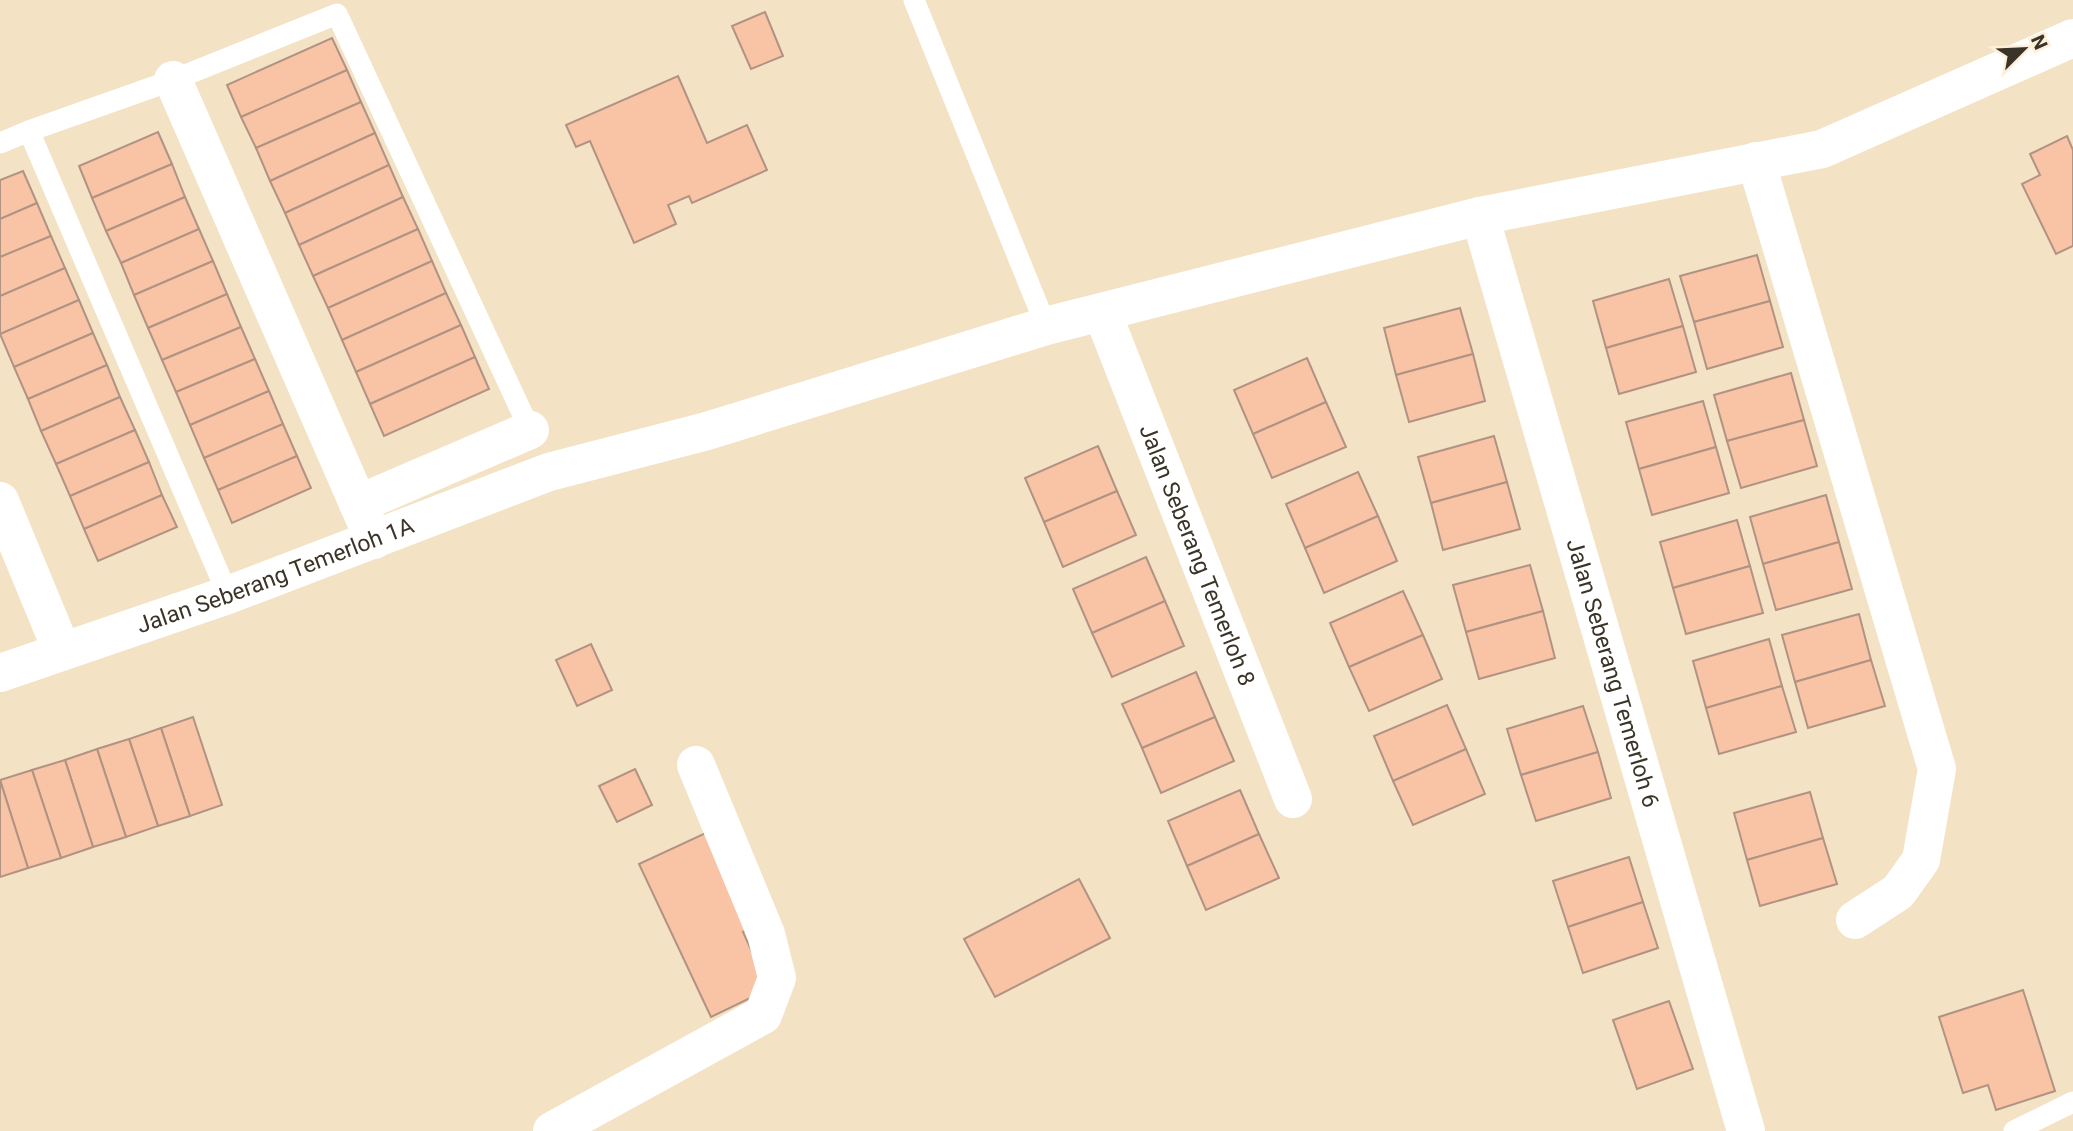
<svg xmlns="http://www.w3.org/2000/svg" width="2073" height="1131" viewBox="0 0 2073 1131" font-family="Roboto,sans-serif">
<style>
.building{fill:#f9c3a5;stroke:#b19383;stroke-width:2}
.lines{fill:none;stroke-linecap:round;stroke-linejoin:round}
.service{stroke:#fff;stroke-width:21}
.minor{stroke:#fff;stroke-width:38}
.labels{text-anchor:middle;stroke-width:6;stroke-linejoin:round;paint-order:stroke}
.street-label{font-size:23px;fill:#3a3428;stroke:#fef0d8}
</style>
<rect width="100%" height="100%" fill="#f4e2c5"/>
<g class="building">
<polygon points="765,12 783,56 751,69 732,26"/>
<polygon points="332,38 347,70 241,117 227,85"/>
<polygon points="347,70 361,102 256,148 241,117"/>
<polygon points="678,76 707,143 747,125 767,170 692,203 689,196 668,205 676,224 634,243 590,141 576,147 566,125"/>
<polygon points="361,102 375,133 270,181 256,148"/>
<polygon points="158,132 172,164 92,198 79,166"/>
<polygon points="375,133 389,165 285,213 270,181"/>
<polygon points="2067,136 2073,150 2073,246 2056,254 2022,184 2040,175 2030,154"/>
<polygon points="172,164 185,197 106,231 92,198"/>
<polygon points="389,165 403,197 299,245 285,213"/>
<polygon points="23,171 37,203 0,219 0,180"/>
<polygon points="185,197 199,229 121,263 106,231"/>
<polygon points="403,197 418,229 313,276 299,245"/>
<polygon points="37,203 51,236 0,257 0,219"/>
<polygon points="199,229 213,261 134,295 121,263"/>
<polygon points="418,229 432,261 328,308 313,276"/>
<polygon points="51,236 65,268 0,296 0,257"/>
<polygon points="1757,255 1770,301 1694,322 1680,276"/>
<polygon points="213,261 227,294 148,328 134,295"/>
<polygon points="432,261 446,293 342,340 328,308"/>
<polygon points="65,268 79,300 0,334 0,296"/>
<polygon points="1669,279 1683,326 1606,348 1593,301"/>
<polygon points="446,293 461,325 356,372 342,340"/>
<polygon points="227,294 241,327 162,360 148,328"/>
<polygon points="79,300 93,333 14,367 0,334"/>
<polygon points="1770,301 1783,347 1707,369 1694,322"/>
<polygon points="1460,308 1473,354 1396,375 1384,328"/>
<polygon points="461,325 475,357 370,404 356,372"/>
<polygon points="1683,326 1696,372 1619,394 1606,348"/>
<polygon points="241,327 255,359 176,392 162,360"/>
<polygon points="93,333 107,365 28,399 14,367"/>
<polygon points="1473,354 1485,401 1409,422 1396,375"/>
<polygon points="475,357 489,389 384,436 370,404"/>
<polygon points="1307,358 1326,402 1253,434 1234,390"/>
<polygon points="255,359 269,391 190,425 176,392"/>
<polygon points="107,365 120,397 41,431 28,399"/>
<polygon points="1791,373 1804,420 1727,441 1714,395"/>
<polygon points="269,391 283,424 204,458 190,425"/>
<polygon points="120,397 135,430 56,464 41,431"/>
<polygon points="1703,401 1716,447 1639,469 1626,422"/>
<polygon points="1326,402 1346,447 1272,478 1253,434"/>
<polygon points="1804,420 1817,466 1741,488 1727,441"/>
<polygon points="283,424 297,456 218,490 204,458"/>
<polygon points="135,430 149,462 70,496 56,464"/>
<polygon points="1494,436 1507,482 1431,503 1418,457"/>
<polygon points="1098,446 1117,491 1044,522 1025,478"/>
<polygon points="1716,447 1729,493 1652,515 1639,469"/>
<polygon points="297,456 311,488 232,523 218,490"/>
<polygon points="149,462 162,495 84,529 70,496"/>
<polygon points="1358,472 1378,516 1305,548 1286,504"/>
<polygon points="1507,482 1520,529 1443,550 1431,503"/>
<polygon points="1117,491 1136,535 1063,567 1044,522"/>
<polygon points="162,495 177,527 98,561 84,529"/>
<polygon points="1826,495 1839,542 1763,564 1750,517"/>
<polygon points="1378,516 1397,561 1324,593 1305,548"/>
<polygon points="1737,520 1750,566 1673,588 1660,542"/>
<polygon points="1839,542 1852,589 1776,610 1763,564"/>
<polygon points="1146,557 1165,601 1092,633 1073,589"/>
<polygon points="1530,565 1543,611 1466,632 1453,585"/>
<polygon points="1750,566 1763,613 1686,634 1673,588"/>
<polygon points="1403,591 1423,635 1349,667 1330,623"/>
<polygon points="1165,601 1184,646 1112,677 1092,633"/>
<polygon points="1543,611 1555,658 1479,679 1466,632"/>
<polygon points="1859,614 1871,660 1795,682 1782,635"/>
<polygon points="1423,635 1442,679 1369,711 1349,667"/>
<polygon points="1769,639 1782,686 1706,708 1693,661"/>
<polygon points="591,644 612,690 577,706 556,660"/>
<polygon points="1871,660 1885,706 1808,728 1795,682"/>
<polygon points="1196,672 1215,717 1142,748 1122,704"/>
<polygon points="1782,686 1796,732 1719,754 1706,708"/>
<polygon points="1447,705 1466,749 1393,781 1374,736"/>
<polygon points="1583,706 1598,752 1521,775 1507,729"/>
<polygon points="193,717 222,805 190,816 161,728"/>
<polygon points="1215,717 1234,761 1161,793 1142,748"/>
<polygon points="161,728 190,816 158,826 129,739"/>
<polygon points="129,739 158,826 126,837 97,749"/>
<polygon points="97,749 126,837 93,847 65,760"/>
<polygon points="1466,749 1485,794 1413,825 1393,781"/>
<polygon points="1598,752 1611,798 1536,821 1521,775"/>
<polygon points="65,760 93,847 61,858 32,770"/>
<polygon points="635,769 652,805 617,822 599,786"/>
<polygon points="32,770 61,858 28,868 0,780"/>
<polygon points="0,780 28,868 0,877"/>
<polygon points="1240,790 1259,834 1187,866 1168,821"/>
<polygon points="1810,792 1823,838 1747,860 1734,813"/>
<polygon points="710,831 755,926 743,932 769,989 711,1017 639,864"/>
<polygon points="1259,834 1279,878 1206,910 1187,866"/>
<polygon points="1823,838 1837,884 1760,906 1747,860"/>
<polygon points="1629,857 1643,902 1568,927 1553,881"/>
<polygon points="1079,879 1110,938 995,997 964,939"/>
<polygon points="1643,902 1658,948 1583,973 1568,927"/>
<polygon points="2023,990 2055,1091 1996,1110 1988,1085 1963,1093 1939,1017"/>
<polygon points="1669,1001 1693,1069 1637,1089 1613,1020"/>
</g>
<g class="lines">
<g class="service">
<polyline points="914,0 1046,326"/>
<polyline points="29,131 228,595"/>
<polyline points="0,143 29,131 173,80 337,14 530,430"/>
<polyline points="2014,1131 2073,1102"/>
</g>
<g class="minor">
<polyline points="173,80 374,540"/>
<polyline points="1756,161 1937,769 1921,860 1898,892 1855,920"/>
<path id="s1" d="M 1480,216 L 1746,1131"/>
<path id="s2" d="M 1102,312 L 1293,799"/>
<polyline points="0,501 62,651"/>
<polyline points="358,504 530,430"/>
<path id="s3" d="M 0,673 L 228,595 L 549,472 L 707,431 L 1046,326 L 1480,216 L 1822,149 L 2073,38"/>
<polyline points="552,1131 763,1015 777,978 766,934 696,765"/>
</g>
</g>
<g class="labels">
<g class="street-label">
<text dy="8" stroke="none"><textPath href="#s2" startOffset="261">Jalan Seberang Temerloh 8</textPath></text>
<text dy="8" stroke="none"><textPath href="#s3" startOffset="292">Jalan Seberang Temerloh 1A</textPath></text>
<text dy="8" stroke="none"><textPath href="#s1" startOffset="476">Jalan Seberang Temerloh 6</textPath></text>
</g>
</g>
<g transform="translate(2024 49) rotate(66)" stroke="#fef0d8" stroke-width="5" paint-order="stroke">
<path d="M0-5L12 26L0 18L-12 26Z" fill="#3a3428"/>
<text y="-10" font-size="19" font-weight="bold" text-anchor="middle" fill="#3a3428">N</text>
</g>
</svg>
